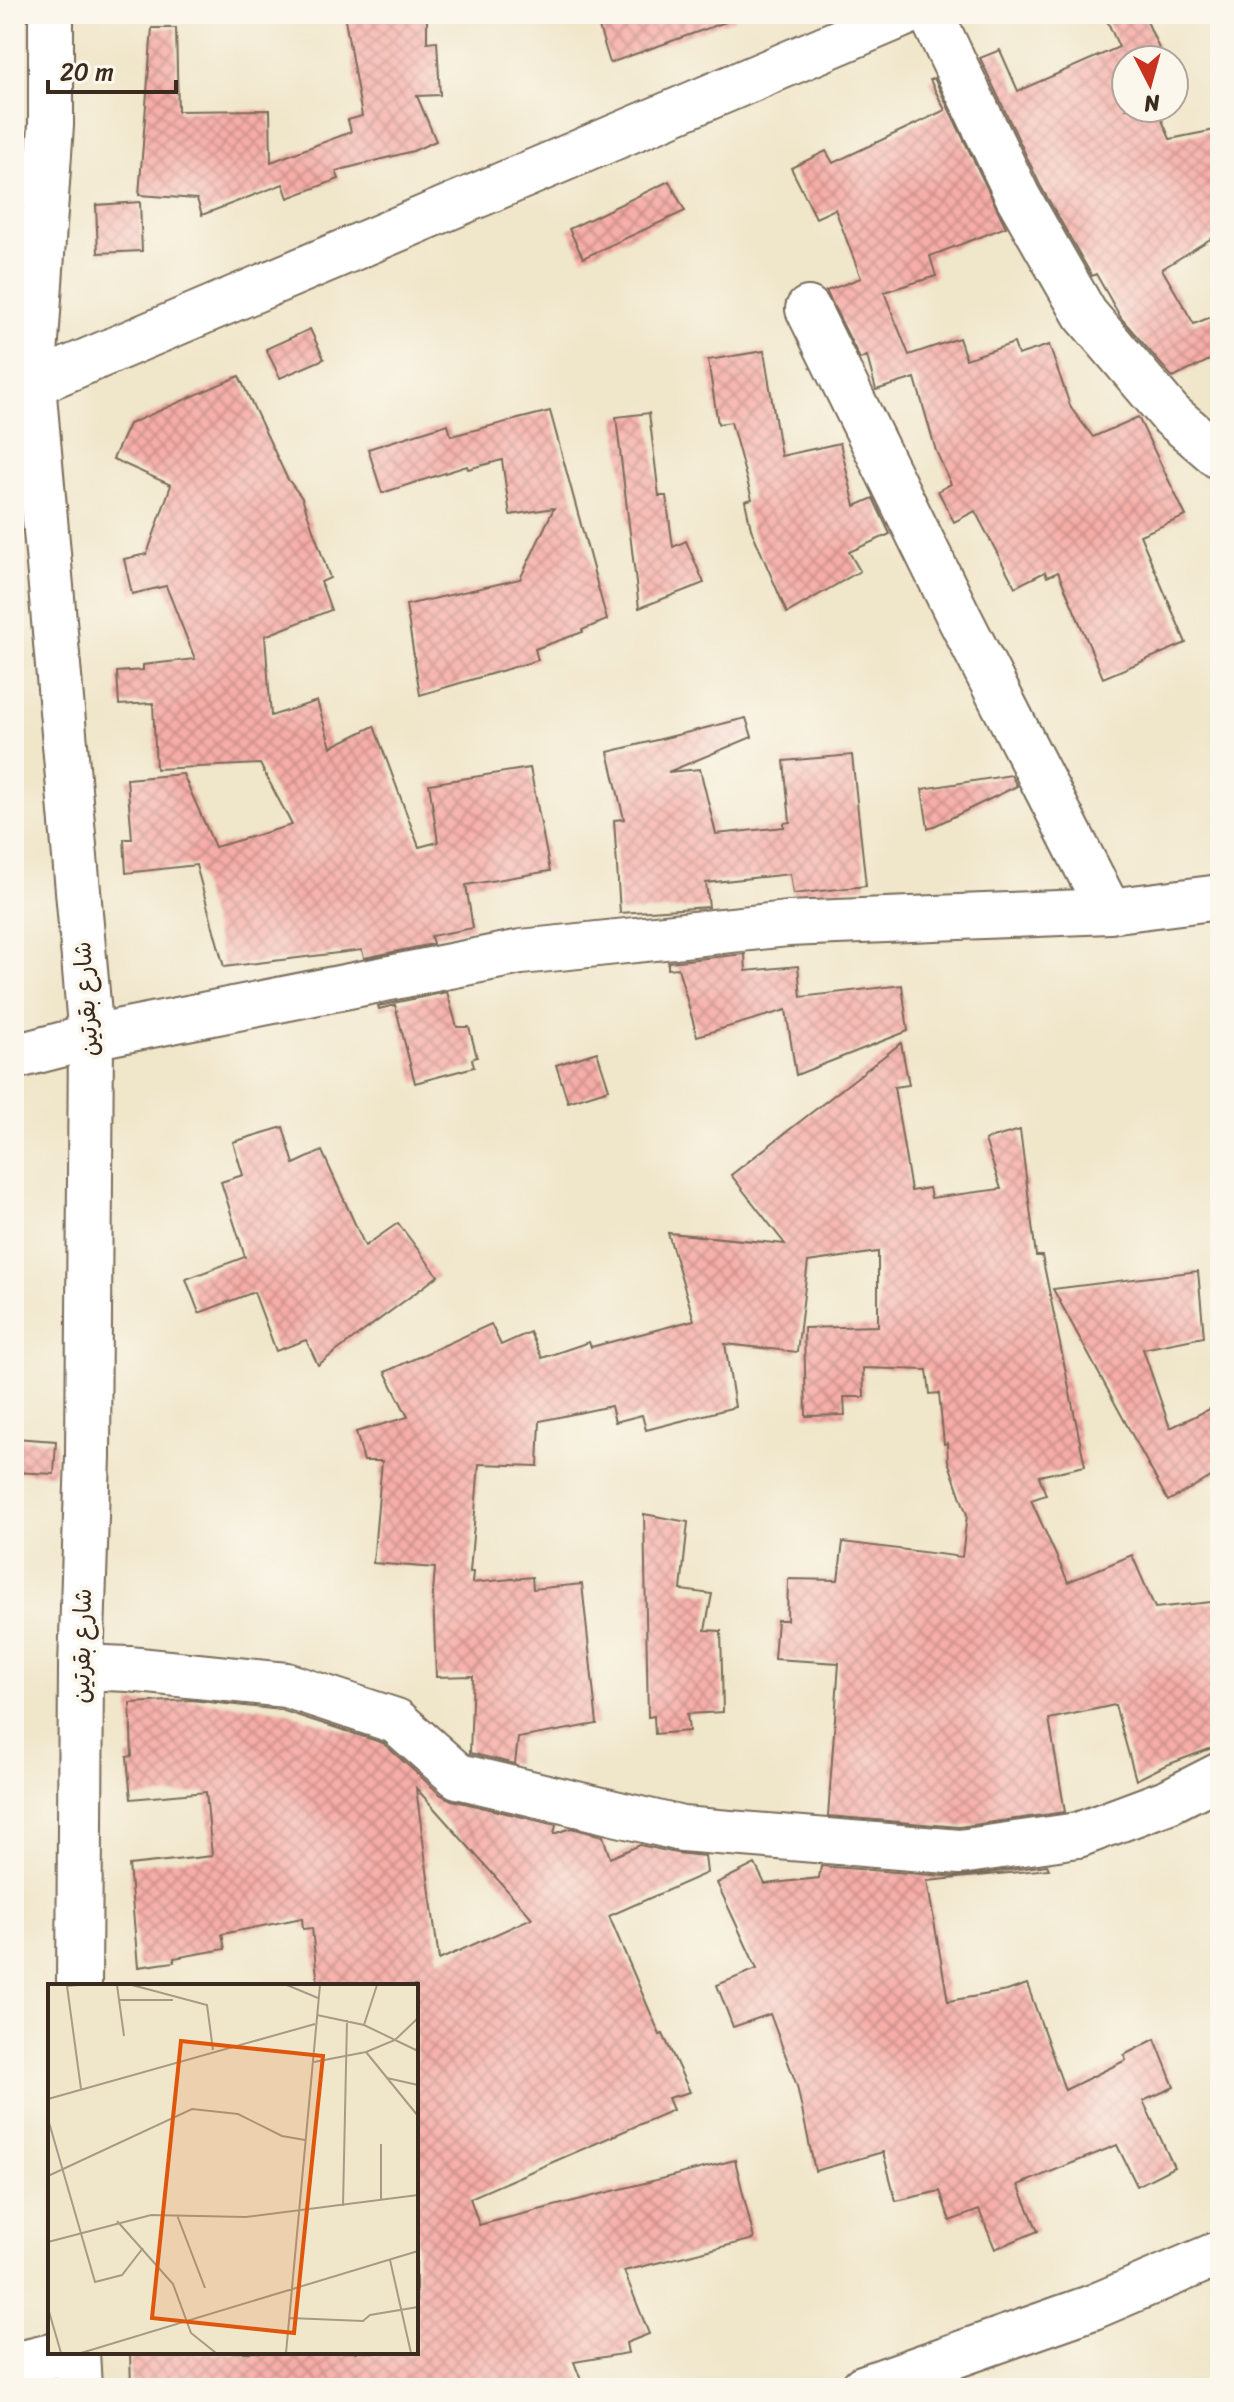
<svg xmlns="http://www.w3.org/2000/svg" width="1234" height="2402" viewBox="0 0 1234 2402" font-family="Sriracha,'Playpen Sans Arabic',sans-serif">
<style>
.building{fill:url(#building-cross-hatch);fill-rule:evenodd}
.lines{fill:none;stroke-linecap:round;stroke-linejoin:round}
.minor-casing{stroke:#7a6c5a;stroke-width:48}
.minor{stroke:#fff;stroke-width:44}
.labels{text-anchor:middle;stroke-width:8;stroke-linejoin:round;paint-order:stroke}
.street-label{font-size:24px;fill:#3b2a1e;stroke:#fbf7ec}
.inset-road{fill:none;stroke:#a89b85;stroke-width:2}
.view{fill:#df570d;fill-opacity:0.15;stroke:#df570d;stroke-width:4}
.inset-edge{fill:none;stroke:#3b2a1e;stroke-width:4}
</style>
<defs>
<pattern id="building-cross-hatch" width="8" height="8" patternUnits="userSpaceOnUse" patternTransform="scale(2)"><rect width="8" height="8" fill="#f7ada8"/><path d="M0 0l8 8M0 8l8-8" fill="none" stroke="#c98d88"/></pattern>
</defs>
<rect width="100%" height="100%" fill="#fbf7ec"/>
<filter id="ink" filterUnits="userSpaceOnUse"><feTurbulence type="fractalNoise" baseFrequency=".0125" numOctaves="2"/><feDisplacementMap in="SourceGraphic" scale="16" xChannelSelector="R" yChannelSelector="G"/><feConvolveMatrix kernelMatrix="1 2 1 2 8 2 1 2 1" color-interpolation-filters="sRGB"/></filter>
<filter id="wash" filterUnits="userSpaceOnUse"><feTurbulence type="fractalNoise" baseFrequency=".006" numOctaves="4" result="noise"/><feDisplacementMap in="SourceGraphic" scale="32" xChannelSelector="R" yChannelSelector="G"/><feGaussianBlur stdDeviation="1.8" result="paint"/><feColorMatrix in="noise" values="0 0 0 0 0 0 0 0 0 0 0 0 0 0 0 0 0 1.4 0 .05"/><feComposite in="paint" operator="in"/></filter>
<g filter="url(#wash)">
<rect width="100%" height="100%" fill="#f0e6ca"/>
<g id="blocks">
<g class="building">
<polygon points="344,14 427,14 427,42 437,41 440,95 417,96 436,141 413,151 336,171 339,179 288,198 283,184 202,215 197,199 139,195 152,28 176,28 178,111 270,110 271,162 351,132 348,120 362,116"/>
<polygon points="595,14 733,14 734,19 610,63"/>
<polygon points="1104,14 1144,14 1164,60 1126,60 1126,108 1157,108 1170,139 1220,129 1220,233 1162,269 1194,324 1220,313 1220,355 1173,378 1121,318 1096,274 1092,276 1040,185 980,58 1000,50 1018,91 1119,47"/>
<polygon points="934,78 1006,227 930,256 936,276 884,292 909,355 959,338 966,359 1014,343 1018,355 1049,345 1071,408 1093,437 1138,417 1186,516 1140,535 1186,643 1103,678 1058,572 1047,577 1045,572 1015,587 975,511 954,522 938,491 951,484 936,451 915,378 876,390 867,356 860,359 826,291 861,278 835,209 816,218 791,168 826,151 833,163 945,110 930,80"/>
<polygon points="669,181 685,211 583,258 569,229"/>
<polygon points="140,202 142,251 98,253 96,205"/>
<polygon points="310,329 324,359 280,378 266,349"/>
<polygon points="764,351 781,456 840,443 855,506 873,498 890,534 849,552 860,571 787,613 751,529 745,501 752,499 731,422 718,424 708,360"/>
<polygon points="239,376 287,478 302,498 330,578 321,582 331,610 265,636 271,716 317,701 331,747 374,726 419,847 438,842 429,784 530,768 550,871 466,885 473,928 431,936 433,944 364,958 362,950 224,967 196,865 126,873 124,839 132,839 127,779 183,774 215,847 292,825 260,764 156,769 153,703 119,705 117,672 143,670 143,665 195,659 166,586 132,594 124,559 147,554 171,485 113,459 129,424"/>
<polygon points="550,411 607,620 582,630 583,632 535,649 538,660 420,695 406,605 520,579 554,508 510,515 502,460 468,469 467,466 382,493 368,449 448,424 451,436"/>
<polygon points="649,413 659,496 666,496 673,547 686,541 704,583 639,608 616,417"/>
<polygon points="746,718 752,737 668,772 700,769 716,834 784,827 784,823 790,822 784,761 852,755 866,886 793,894 790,874 706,883 709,907 620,913 614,820 624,819 608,752"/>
<polygon points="1011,775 1017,786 928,829 922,789"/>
<polygon points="745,954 746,971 798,966 801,997 902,985 908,1031 796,1075 786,1010 697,1036 678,968 668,969 668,962"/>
<polygon points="447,992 457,1027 469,1027 477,1057 472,1059 474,1067 415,1083 395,1005 379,1009 378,1006"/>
<polygon points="901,1043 909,1085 894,1087 911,1191 929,1188 931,1198 1001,1189 985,1140 1020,1130 1036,1256 1042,1256 1085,1466 1039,1476 1046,1495 1031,1500 1068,1582 1132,1555 1155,1608 1220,1601 1220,1745 1164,1766 1136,1780 1115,1705 1049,1719 1065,1812 959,1827 828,1816 839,1663 774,1659 777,1620 787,1620 788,1579 838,1580 843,1542 962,1557 967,1515 948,1461 947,1443 944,1444 939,1393 930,1394 927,1370 863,1368 864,1397 844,1397 845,1415 806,1416 804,1328 878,1326 878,1252 808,1262 797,1352 725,1344 735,1407 646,1430 642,1415 615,1422 611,1406 540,1421 538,1466 479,1464 470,1572 473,1572 472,1583 532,1577 533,1589 582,1584 597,1724 518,1738 515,1764 470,1753 473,1676 436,1677 433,1593 435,1568 373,1563 382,1461 364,1461 356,1432 408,1417 385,1372 491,1324 501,1345 530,1332 542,1358 589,1342 591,1347 694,1320 668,1233 785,1244 731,1175"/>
<polygon points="597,1052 609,1089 568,1102 556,1065"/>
<polygon points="283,1127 294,1164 322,1151 365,1246 398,1223 438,1276 318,1365 306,1340 276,1351 254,1292 199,1313 186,1279 245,1257 221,1182 243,1175 233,1142"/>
<polygon points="1198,1271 1204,1337 1143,1349 1170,1428 1220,1404 1220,1472 1168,1501 1053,1289"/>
<polygon points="14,1438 56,1441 54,1474 14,1472"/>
<polygon points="644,1514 688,1522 681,1590 712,1594 705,1630 721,1631 723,1712 687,1714 689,1731 655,1734 654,1716 648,1717"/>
<path d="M 191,1700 L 281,1710 L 383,1743 L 441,1795 L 452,1800 L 556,1825 L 554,1834 L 571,1828 L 603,1836 L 610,1858 L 640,1845 L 676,1853 L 705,1856 L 707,1873 L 609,1916 L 660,2035 L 663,2034 L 690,2092 L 668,2098 L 673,2110 L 470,2198 L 479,2225 L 735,2160 L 754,2239 L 624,2271 L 649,2334 L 626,2343 L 628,2353 L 574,2362 L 584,2388 L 131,2388 L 130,2352 L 416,2352 L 416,1986 L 318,1986 L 312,1928 L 303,1929 L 302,1918 L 222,1934 L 225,1949 L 174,1958 L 174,1962 L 138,1967 L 129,1865 L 212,1856 L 206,1792 L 131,1799 L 127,1757 L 132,1756 L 130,1703 ZM 416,1788 L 532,1918 L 439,1960 Z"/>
<polygon points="755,1864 765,1884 819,1878 821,1866 958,1877 1047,1865 1049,1869 927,1881 948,2001 1007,1991 1027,1984 1065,2090 1126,2060 1124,2055 1155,2039 1174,2087 1143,2101 1174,2167 1137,2186 1117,2145 1018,2185 1038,2231 995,2249 979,2210 950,2221 940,2191 896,2201 883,2152 815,2171 797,2086 770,2014 733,2027 717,1985 757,1969 717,1883"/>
</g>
</g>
</g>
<g filter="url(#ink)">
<use href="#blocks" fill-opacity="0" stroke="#7a6c5a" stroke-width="2"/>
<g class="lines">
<defs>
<g id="minor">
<polyline points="51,14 51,125 33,384 91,1037 88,1456 81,1667 79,1986"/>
<polyline points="931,14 1018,197 1085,314 1171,415 1220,457"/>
<polyline points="808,309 960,619 1109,911"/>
<polyline points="14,392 905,14"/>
<polyline points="14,1057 91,1037 521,952 788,924 1109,911 1220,897"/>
<polyline points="81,1667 129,1669 286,1685 396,1721 458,1776 682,1829 960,1852 1078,1835 1169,1801 1220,1775"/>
<polyline points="77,2352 79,2388"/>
<polyline points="14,2365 67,2352"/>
<polyline points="863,2388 1093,2307 1220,2253"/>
</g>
</defs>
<use href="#minor" class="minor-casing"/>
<use href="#minor" class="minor"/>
</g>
</g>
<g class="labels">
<g class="street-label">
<text transform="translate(86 999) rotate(-94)" y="8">شارع بقرتين</text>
<text transform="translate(82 1646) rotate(-89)" y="8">شارع بقرتين</text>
</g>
</g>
<g transform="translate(48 1984)">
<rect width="370" height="370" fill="#f0e6ca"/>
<path class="inset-road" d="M 30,1 L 19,2 L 33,105M 69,1 L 76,52M 84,1 L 159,21 L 165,66M 239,1 L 270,14M 71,16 L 125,16M 269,31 L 316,41 L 370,67M 316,41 L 329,1M 318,68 L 370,132M 266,78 L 318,68 L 347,56 L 370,34M 339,94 L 370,101M 0,115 L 267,40M 0,135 L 47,298 L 74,291 L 95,264M 0,192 L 144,125 L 190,130 L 234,152 L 257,156M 333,216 L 333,160M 295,222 L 299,36M 129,231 L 157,304M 69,237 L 125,300 L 143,349 L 168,369M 0,258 L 103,231 L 198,233 L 370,211M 342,276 L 363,369M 0,324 L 13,369M 242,334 L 315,337 L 322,331 L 370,323M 33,369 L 370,267M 238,369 L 272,1"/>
<path class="view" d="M 133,57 L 275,72 L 246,349 L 104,334 Z"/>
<rect width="370" height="370" class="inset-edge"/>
</g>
<rect width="1234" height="2402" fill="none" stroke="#fbf7ec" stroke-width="48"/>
<g transform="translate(1150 84) rotate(174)"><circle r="38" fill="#fbf7ec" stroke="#aea59a" stroke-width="2"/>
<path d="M0-6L14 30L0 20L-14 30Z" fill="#c8321e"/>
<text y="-12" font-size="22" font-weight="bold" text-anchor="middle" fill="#3b2a1e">N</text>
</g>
<path d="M48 80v12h128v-12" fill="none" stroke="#3b2a1e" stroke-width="4"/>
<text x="60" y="80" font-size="24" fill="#3b2a1e" stroke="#fbf7ec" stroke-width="6" paint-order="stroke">20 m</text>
</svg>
